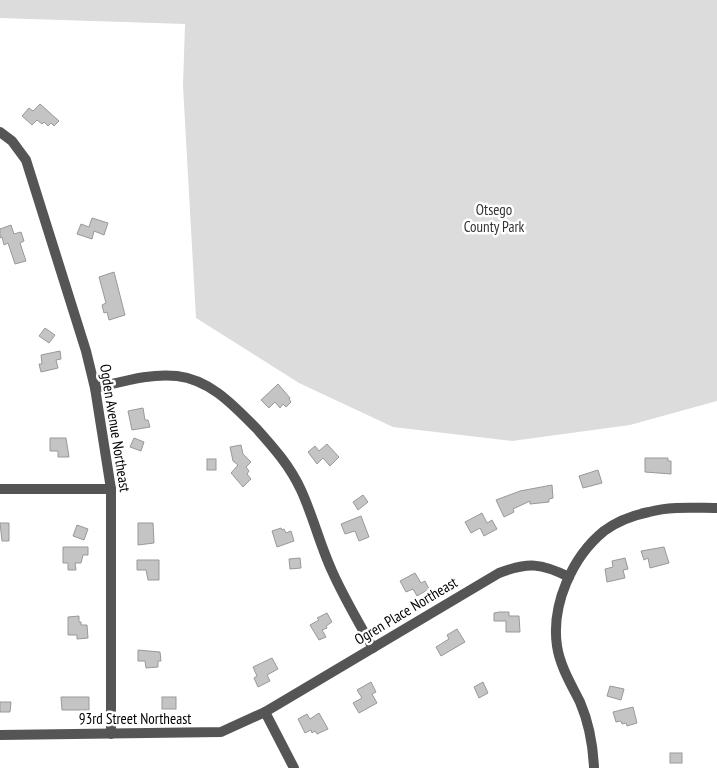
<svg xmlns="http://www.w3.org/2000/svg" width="717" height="768" viewBox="0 0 717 768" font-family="'PT Sans Narrow',sans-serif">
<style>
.green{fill:#dcdcdc}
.building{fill:#c4c4c4;stroke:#999}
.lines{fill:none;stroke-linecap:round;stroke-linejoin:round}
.street{stroke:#555;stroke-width:10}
.labels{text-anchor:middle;stroke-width:5;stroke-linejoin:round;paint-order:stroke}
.park-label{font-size:15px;fill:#333;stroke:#fff}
.street-label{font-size:15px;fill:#000;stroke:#fff}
</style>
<rect width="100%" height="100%" fill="#fff"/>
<polygon class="green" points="0,0 717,0 717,401 630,425 512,441 393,427 299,383 196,318 183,86 185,24 0,18"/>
<g class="building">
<polygon points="40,104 59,121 54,126 51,123 48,126 44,122 42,124 37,120 32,125 22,116 29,108 33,111"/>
<polygon points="92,218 108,223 104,235 94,231 92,239 77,234 81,224 89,227"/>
<polygon points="11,225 14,234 21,232 24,241 20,243 26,261 15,264 8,243 4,245 2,237 0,238 0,229"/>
<polygon points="114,272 125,315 109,320 107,312 104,313 102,305 106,303 99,277"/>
<polygon points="45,328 55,335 49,343 39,336"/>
<polygon points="60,351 61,359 56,360 58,368 41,372 39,364 42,364 41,355"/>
<polygon points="278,384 290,398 289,399 291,402 286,407 283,404 280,408 275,402 269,408 261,400"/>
<polygon points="143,408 145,420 148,420 150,427 132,430 128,411"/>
<polygon points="50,438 66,438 69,457 58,457 58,451 50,451"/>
<polygon points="134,438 144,442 141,451 130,447"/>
<polygon points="327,444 339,457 330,466 323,458 317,464 308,452 315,446 319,451"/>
<polygon points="241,445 243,454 251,462 246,467 249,471 247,474 251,479 243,487 231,473 238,465 233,461 230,447"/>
<polygon points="645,458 668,458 668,461 671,461 671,474 645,472"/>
<rect x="207" y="459" width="9" height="11"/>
<polygon points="598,470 602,483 583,488 579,476"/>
<polygon points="552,485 553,498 549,499 549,502 530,504 530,501 513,509 514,512 504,517 496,500 520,491"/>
<polygon points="363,495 368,502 358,510 353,502"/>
<polygon points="482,513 487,523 492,520 497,529 484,536 480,528 471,533 465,522"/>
<polygon points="361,516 369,537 359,541 355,531 345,534 341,524"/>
<polygon points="0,523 9,523 9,541 2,541"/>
<polygon points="138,523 153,523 154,543 138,545"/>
<polygon points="77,525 88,529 84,540 73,536"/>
<polygon points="281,528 282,530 284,529 286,533 291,531 294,541 277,547 272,531"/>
<polygon points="63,547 88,547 88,555 83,555 81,563 75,563 76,570 68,570 68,563 63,563"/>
<polygon points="664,547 669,563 650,568 648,558 644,560 641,551"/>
<polygon points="300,558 301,568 290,569 289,559"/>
<polygon points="625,558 628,569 623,570 625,578 607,582 605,569 613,567 612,561"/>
<polygon points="137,560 159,560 159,580 148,580 146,570 137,570"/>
<polygon points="415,573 421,583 425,581 429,589 417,596 413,589 406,592 400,581"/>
<polygon points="499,612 509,612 509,616 519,616 520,632 506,632 506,621 494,621 494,613"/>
<polygon points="327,613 332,622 326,626 327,628 322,630 326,637 319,640 310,625 319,620 317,618"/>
<polygon points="79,616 79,622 81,622 81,625 87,625 88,638 77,639 77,635 68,635 68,617"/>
<polygon points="457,629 465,642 441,656 436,647 449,639 447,635"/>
<polygon points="138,650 160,652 161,661 158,661 158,667 146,668 145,661 138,661"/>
<polygon points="272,658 278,669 267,675 270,681 258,687 254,678 257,676 253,667"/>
<polygon points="371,682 376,692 372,694 377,703 359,713 353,703 362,698 357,690"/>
<polygon points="483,682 488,693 479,698 474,687"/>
<polygon points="610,686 624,689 621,700 607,696"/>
<polygon points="61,697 89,697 89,710 62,710"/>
<rect x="162" y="697" width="14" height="12"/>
<polygon points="0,702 11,702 10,712 0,712"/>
<polygon points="633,707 637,723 627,726 626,723 622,724 621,721 616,722 613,712"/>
<polygon points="319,713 328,729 317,734 315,731 312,733 311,730 305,733 298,719 307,714 310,719"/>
<rect x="670" y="753" width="12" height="10"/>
</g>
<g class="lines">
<g class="street">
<polyline points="0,132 12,141 26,160 86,351 95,388 111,489 111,734"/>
<path d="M 95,388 C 122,382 149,373 177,376 C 211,380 234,406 257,429 C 274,448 290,466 301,490 C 313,516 320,545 332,571 C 344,598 359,623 373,648"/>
<polyline points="0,489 111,489"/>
<polyline points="265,712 294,768"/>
<path d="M 0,735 L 221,732 L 265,712 L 499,573 C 528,562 541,563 569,577"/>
<path d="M 594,768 C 593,745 589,723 580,702 C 571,684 560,666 557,646 C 551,605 572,557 604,531 C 616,522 634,515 649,512 C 671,506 695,508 717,508"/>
</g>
</g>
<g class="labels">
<g class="park-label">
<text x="494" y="215">Otsego<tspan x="494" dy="17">County Park</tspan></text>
</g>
<g class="street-label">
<text transform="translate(115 428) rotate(81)" y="5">Ogden Avenue Northeast</text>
<text transform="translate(406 611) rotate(-31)" y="5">Ogren Place Northeast</text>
<text x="135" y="724">93rd Street Northeast</text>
</g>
</g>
</svg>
